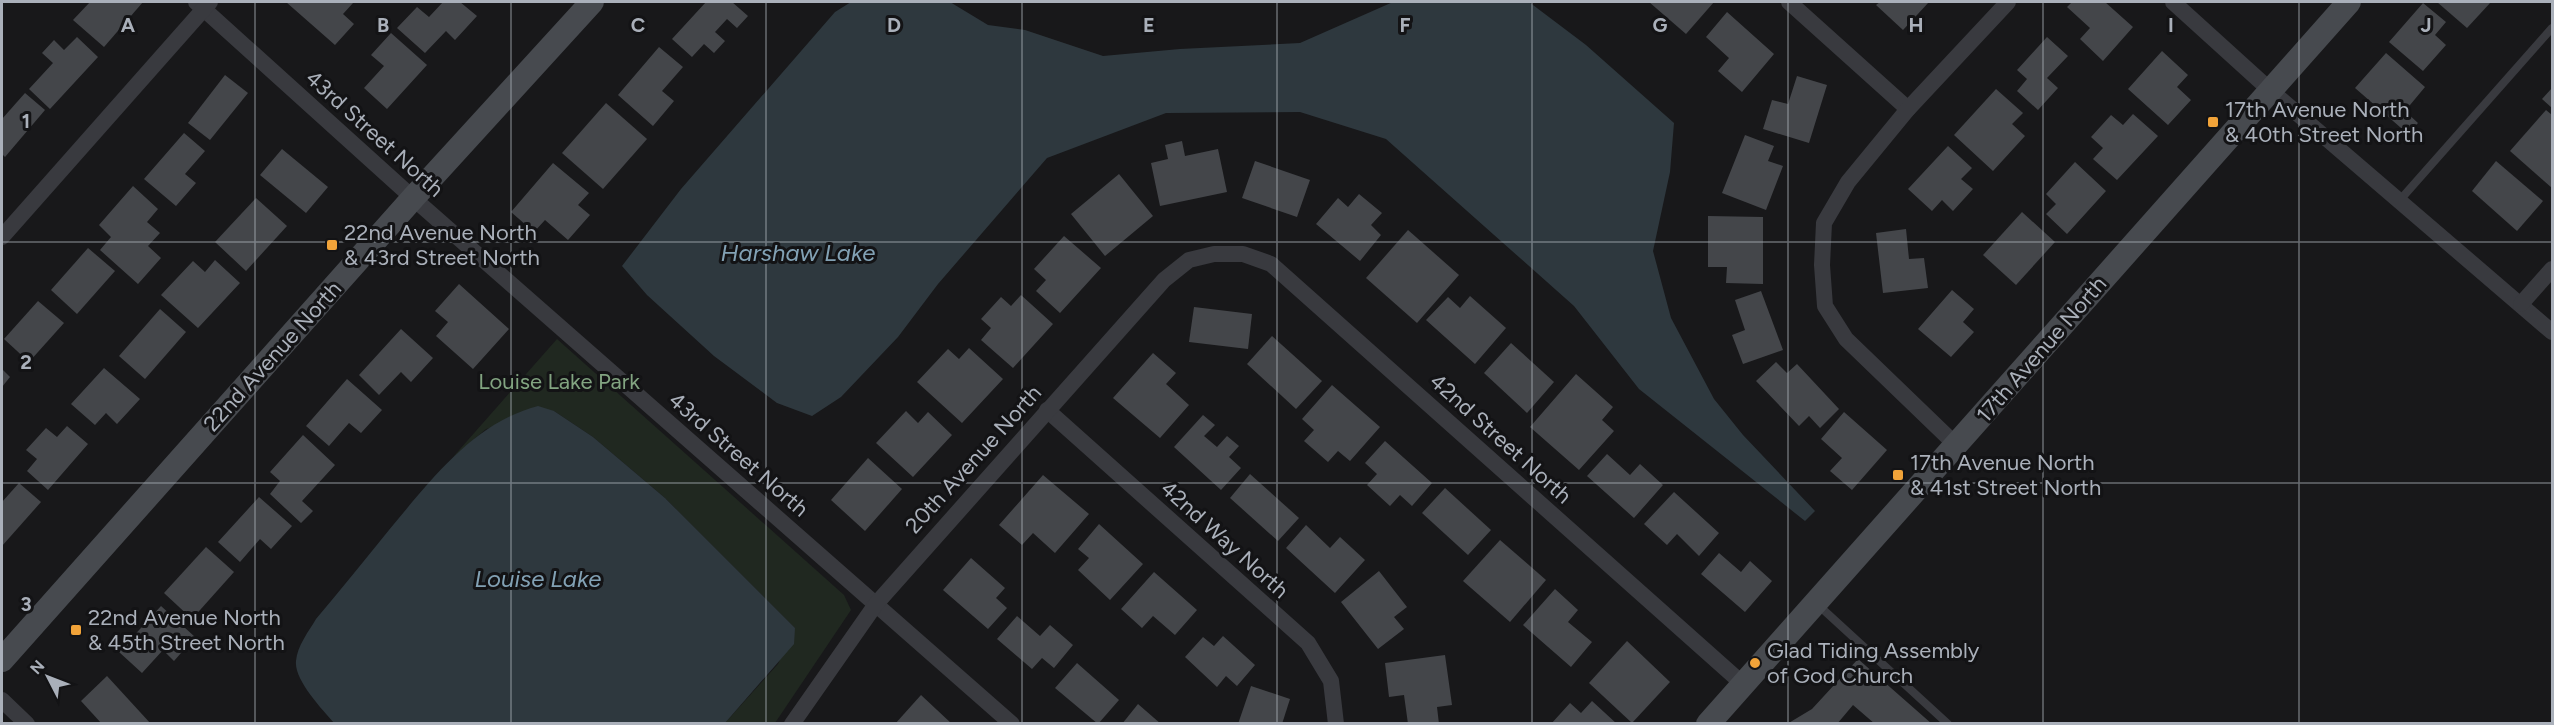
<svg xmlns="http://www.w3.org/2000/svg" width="2554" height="725" viewBox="0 0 2554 725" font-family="Figtree,sans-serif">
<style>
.green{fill:#202820}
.water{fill:#2e383e}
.building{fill:#44464a}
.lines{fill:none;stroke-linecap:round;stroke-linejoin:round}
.lane{stroke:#393a3f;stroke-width:8}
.street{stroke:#393a3f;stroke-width:16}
.secondary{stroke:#474a4f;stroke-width:24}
.grid{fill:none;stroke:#aab0ba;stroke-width:1.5;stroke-opacity:0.55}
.poi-dot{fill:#f1a339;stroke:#131315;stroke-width:2}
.labels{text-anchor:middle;stroke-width:6;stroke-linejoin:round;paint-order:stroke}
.poi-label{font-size:22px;fill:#aab0ba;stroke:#131315;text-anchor:start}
.street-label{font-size:22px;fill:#aab0ba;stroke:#131315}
.park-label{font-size:22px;fill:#82a481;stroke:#131315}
.water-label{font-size:24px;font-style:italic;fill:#82a1b4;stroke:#131315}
.grid-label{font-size:20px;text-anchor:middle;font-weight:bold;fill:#aab0ba;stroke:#131315;stroke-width:6;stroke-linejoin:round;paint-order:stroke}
</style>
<rect width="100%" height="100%" fill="#18181a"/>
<polygon class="green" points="557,339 844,595 851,610 775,723 725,723 778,664 795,628 665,498 593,437 554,411 486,429 453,457"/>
<g class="water">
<polygon points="851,2 950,2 988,25 1025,30 1103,56 1180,49 1300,43 1393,2 1529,2 1586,45 1674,123 1670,172 1653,251 1671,318 1714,399 1743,435 1815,511 1805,521 1639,389 1574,306 1386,139 1300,112 1166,113 1047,158 938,284 898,337 841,397 812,416 777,403 714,356 647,295 622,266 681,189 835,12"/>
<path d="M 538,406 L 554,411 L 593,437 L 665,498 L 795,628 L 794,644 L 725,723 L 334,723 C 322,709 294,680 296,661 C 297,646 309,631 316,619 C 341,589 365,560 389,530 C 431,480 473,423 538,406 Z"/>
</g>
<g class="building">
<polygon points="90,2 143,2 104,47 73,20"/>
<polygon points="286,2 351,2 353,3 343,14 354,24 335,45"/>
<polygon points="443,2 460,2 477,16 455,40 446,31 425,53 397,28 417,7 429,17"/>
<polygon points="706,2 732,2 748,16 737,28 727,19 715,32 725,41 714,53 704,44 692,57 672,39"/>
<polygon points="1649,2 1714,2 1686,34"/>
<polygon points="1880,2 1929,2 1903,30 1876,5"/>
<polygon points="2072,2 2105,2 2133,27 2103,61 2080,39 2090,28 2067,7"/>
<polygon points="2437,2 2491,2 2467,28"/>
<polygon points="2423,3 2446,22 2435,35 2446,45 2423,71 2389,42"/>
<polygon points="1727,12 1774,54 1742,92 1718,71 1729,58 1706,37"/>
<polygon points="391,33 427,65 387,109 364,88 384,66 371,55"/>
<polygon points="77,37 98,57 50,109 29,89 53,63 42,53 54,40 64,50"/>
<polygon points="2047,37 2068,56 2047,78 2058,88 2038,110 2017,91 2027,79 2017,70"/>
<polygon points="659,47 683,67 662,91 674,101 653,126 618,95"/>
<polygon points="2162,51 2188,75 2177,87 2191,100 2168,125 2128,89"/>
<polygon points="2386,53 2425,87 2405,111 2418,123 2408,134 2355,88"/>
<polygon points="225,75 248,93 210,140 188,123"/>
<polygon points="1797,76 1827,85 1809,143 1763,129 1772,100 1788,104"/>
<polygon points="2552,88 2552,108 2542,99"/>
<polygon points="1996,89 2023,113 2012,124 2025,136 1993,171 1954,135"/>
<polygon points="25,93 45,110 5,157 2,154 2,119"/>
<polygon points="606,103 647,139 603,189 562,153"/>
<polygon points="2546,110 2552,115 2552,188 2510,151"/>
<polygon points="2133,114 2158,136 2117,180 2093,159 2103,148 2091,137 2111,115 2123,125"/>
<polygon points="184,133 205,151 185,174 196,183 176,206 144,179"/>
<polygon points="1745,135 1774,146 1768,161 1783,166 1766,210 1722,193"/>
<polygon points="1182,141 1185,156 1218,149 1227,192 1160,206 1151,163 1168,159 1165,145"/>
<polygon points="1948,146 1972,168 1961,179 1973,189 1953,211 1942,200 1932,211 1908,189"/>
<polygon points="282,149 328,187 306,213 260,175"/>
<polygon points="1255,161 1310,180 1297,217 1242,198"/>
<polygon points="2496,161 2543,201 2517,231 2472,191"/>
<polygon points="2075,162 2106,191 2067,234 2046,214 2056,204 2046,194"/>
<polygon points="553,163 589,193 578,205 590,215 568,240 545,220 534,232 511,212"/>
<polygon points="1119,174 1153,216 1105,256 1071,214"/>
<polygon points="133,186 158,209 147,222 160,233 148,246 161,258 138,284 100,250 111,237 99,225"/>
<polygon points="1359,194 1382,213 1371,225 1381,235 1360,261 1316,224 1338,198 1348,207"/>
<polygon points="256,198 287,226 246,271 215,242"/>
<polygon points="2022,212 2055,242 2016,285 1983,255"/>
<polygon points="1708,216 1763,217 1763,284 1726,283 1727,267 1708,267"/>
<polygon points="1906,229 1909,259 1924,258 1928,288 1883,293 1876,233"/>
<polygon points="1408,230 1459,275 1417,323 1366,278"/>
<polygon points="1064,236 1101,268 1060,313 1036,291 1046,280 1034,269"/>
<polygon points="88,248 115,271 77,314 51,290"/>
<polygon points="215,260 240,283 198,328 161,295 193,261 205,272"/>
<polygon points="459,284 509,329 473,369 436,336 448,322 435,311"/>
<polygon points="1952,290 1974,309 1963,322 1974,332 1951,357 1918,329"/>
<polygon points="1761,291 1783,350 1743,364 1732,335 1745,330 1735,300"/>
<polygon points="1021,295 1053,324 1013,368 981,340 991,328 981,319 1001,297 1011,306"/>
<polygon points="1470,296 1506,328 1475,364 1426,320 1448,297 1460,308"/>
<polygon points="38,301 64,323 29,362 4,339"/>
<polygon points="1194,307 1252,314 1248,349 1189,342"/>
<polygon points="160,309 186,332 145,379 119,356"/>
<polygon points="401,329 433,358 411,382 401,372 379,395 359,375"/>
<polygon points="1272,336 1322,381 1296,409 1247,364"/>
<polygon points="1511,343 1554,382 1527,413 1484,373"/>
<polygon points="969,348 1003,379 962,423 917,382 948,349 959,359"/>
<polygon points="1153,353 1176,373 1166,384 1189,405 1160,438 1113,398"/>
<polygon points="1776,362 1787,373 1797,364 1839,409 1820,428 1809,416 1799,426 1756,381"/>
<polygon points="104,368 140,399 117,424 106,413 95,425 71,404"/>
<polygon points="2,369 10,377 2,387"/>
<polygon points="1576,374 1613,407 1602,420 1614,431 1579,470 1530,427"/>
<polygon points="347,379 382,410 361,433 349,423 329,446 306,426"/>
<polygon points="1332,385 1380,427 1350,461 1338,451 1328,462 1304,441 1314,430 1302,419"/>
<polygon points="906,411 918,423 928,412 952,435 913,477 876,443"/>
<polygon points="1844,412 1887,450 1852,490 1830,471 1842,458 1821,439"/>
<polygon points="1203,415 1215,425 1204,436 1217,447 1227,436 1239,446 1229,457 1241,468 1221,490 1174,447"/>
<polygon points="67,426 88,444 48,490 27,471 37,459 26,450 46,428 57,437"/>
<polygon points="303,435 335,465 302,501 313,511 301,523 270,494 280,481 270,472"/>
<polygon points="1385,441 1432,483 1412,506 1400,495 1390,506 1367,485 1377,474 1365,463"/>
<polygon points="1607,454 1630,475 1640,464 1663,485 1634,518 1587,476"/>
<polygon points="868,458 902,489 865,531 831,500"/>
<polygon points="1250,474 1299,518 1278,541 1230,498"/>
<polygon points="1043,475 1089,514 1055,553 1033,533 1022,545 999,525"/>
<polygon points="19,483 41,502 2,546 2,502"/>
<polygon points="1445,488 1491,530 1468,555 1422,513"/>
<polygon points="1674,492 1719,533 1699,556 1677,534 1667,545 1644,524"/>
<polygon points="259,497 292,526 271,549 260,539 240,562 218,542"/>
<polygon points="1099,524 1143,564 1110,600 1078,570 1089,558 1078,549"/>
<polygon points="1306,525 1330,548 1340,537 1365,560 1335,593 1286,548"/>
<polygon points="1500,540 1546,580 1510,622 1463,581"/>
<polygon points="206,547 234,572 192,619 164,593"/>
<polygon points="1719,553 1741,572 1750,561 1772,581 1745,612 1701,574"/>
<polygon points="971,558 1005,588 996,598 1007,608 988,629 943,590"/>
<polygon points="1379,571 1407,607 1394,617 1404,629 1378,649 1341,602"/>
<polygon points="1154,572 1197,610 1175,635 1153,616 1142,628 1121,609"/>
<polygon points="1555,589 1578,610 1568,622 1592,642 1571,667 1523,625"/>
<polygon points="161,606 195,637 174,661 163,650 142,673 119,652"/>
<polygon points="1017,616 1040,636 1050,625 1073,645 1054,668 1042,658 1032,669 997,639"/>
<polygon points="1223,636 1255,665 1237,686 1226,676 1217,687 1185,657 1203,637 1214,646"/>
<polygon points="1627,641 1670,682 1632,723 1589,683"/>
<polygon points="1445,655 1452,705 1437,707 1439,724 1408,724 1404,695 1389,697 1385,663"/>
<polygon points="1858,659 1932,724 1875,724 1853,705 1837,724 1787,724 1812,709"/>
<polygon points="1077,663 1119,700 1098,724 1055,688"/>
<polygon points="107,676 151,724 102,724 81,701"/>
<polygon points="1251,686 1290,699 1282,724 1238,724"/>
<polygon points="921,695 952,724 895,724"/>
<polygon points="1592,701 1617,724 1551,724 1570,703 1581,713"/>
<polygon points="1138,704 1161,724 1122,724"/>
</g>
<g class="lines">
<g class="lane">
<polyline points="2400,200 2552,28"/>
<polyline points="1816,603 1948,724"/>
</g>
<g class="street">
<polyline points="196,2 413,198 1012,724"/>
<polyline points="1789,2 1908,109"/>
<polyline points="2173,2 2270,90 2552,332"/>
<polyline points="2,237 210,2"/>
<polyline points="2521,304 2552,269"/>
<polyline points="1047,410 1308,643 1331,681 1336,724"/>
<polyline points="1956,445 1846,339 1825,306 1822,265 1824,223 1848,182 1908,109 2008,2"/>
<polyline points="2,700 27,724"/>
<polyline points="792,724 876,604 1164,280 1189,260 1214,254 1243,254 1271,264 1744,685"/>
</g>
<g class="secondary">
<polyline points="2,660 413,198 592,2"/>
<polyline points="1708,724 2349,2"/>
</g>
</g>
<path class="grid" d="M 255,2 L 255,724M 511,2 L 511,724M 766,2 L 766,724M 1022,2 L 1022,724M 1277,2 L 1277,724M 1532,2 L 1532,724M 1788,2 L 1788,724M 2043,2 L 2043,724M 2299,2 L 2299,724M 2,242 L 2552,242M 2,483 L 2552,483"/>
<g class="poi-dot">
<rect x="2207" y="116" width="12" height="12" rx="3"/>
<rect x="326" y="239" width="12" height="12" rx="3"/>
<rect x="1892" y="469" width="12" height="12" rx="3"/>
<rect x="70" y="624" width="12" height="12" rx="3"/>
<circle cx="1755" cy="663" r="6"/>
</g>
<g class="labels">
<g class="poi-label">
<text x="2225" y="117">17th Avenue North<tspan x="2225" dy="25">&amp; 40th Street North</tspan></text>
<text x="344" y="240">22nd Avenue North<tspan x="344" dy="25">&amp; 43rd Street North</tspan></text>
<text x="1910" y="470">17th Avenue North<tspan x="1910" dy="25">&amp; 41st Street North</tspan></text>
<text x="88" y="625">22nd Avenue North<tspan x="88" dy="25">&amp; 45th Street North</tspan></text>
<text x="1767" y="658">Glad Tiding Assembly<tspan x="1767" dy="25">of God Church</tspan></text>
</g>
<g class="street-label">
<text transform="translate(375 133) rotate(42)" y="8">43rd Street North</text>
<text transform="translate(2041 349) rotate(-49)" y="8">17th Avenue North</text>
<text transform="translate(272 356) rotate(-48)" y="8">22nd Avenue North</text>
<text transform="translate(1501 438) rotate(42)" y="8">42nd Street North</text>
<text transform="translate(739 454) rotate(41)" y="8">43rd Street North</text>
<text transform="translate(973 459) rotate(-48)" y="8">20th Avenue North</text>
<text transform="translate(1225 539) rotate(42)" y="8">42nd Way North</text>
</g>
<g class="park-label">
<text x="559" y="389">Louise Lake Park</text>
</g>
<g class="water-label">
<text x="798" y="261">Harshaw Lake</text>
<text x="538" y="587">Louise Lake</text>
</g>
</g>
<g class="grid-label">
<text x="128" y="32">A</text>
<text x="383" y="32">B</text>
<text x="638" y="32">C</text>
<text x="894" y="32">D</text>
<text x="1149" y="32">E</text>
<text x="1405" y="32">F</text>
<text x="1660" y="32">G</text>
<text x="1916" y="32">H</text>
<text x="2171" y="32">I</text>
<text x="2426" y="32">J</text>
<text x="26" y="128">1</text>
<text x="26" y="369">2</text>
<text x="26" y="611">3</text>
</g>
<rect width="2554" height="725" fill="none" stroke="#aab0ba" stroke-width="6"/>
<g transform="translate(48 677) rotate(312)" stroke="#131315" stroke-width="4.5" paint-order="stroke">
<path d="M0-4.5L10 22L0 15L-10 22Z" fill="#aab0ba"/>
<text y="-9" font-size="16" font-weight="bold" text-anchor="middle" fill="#aab0ba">N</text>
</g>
</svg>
